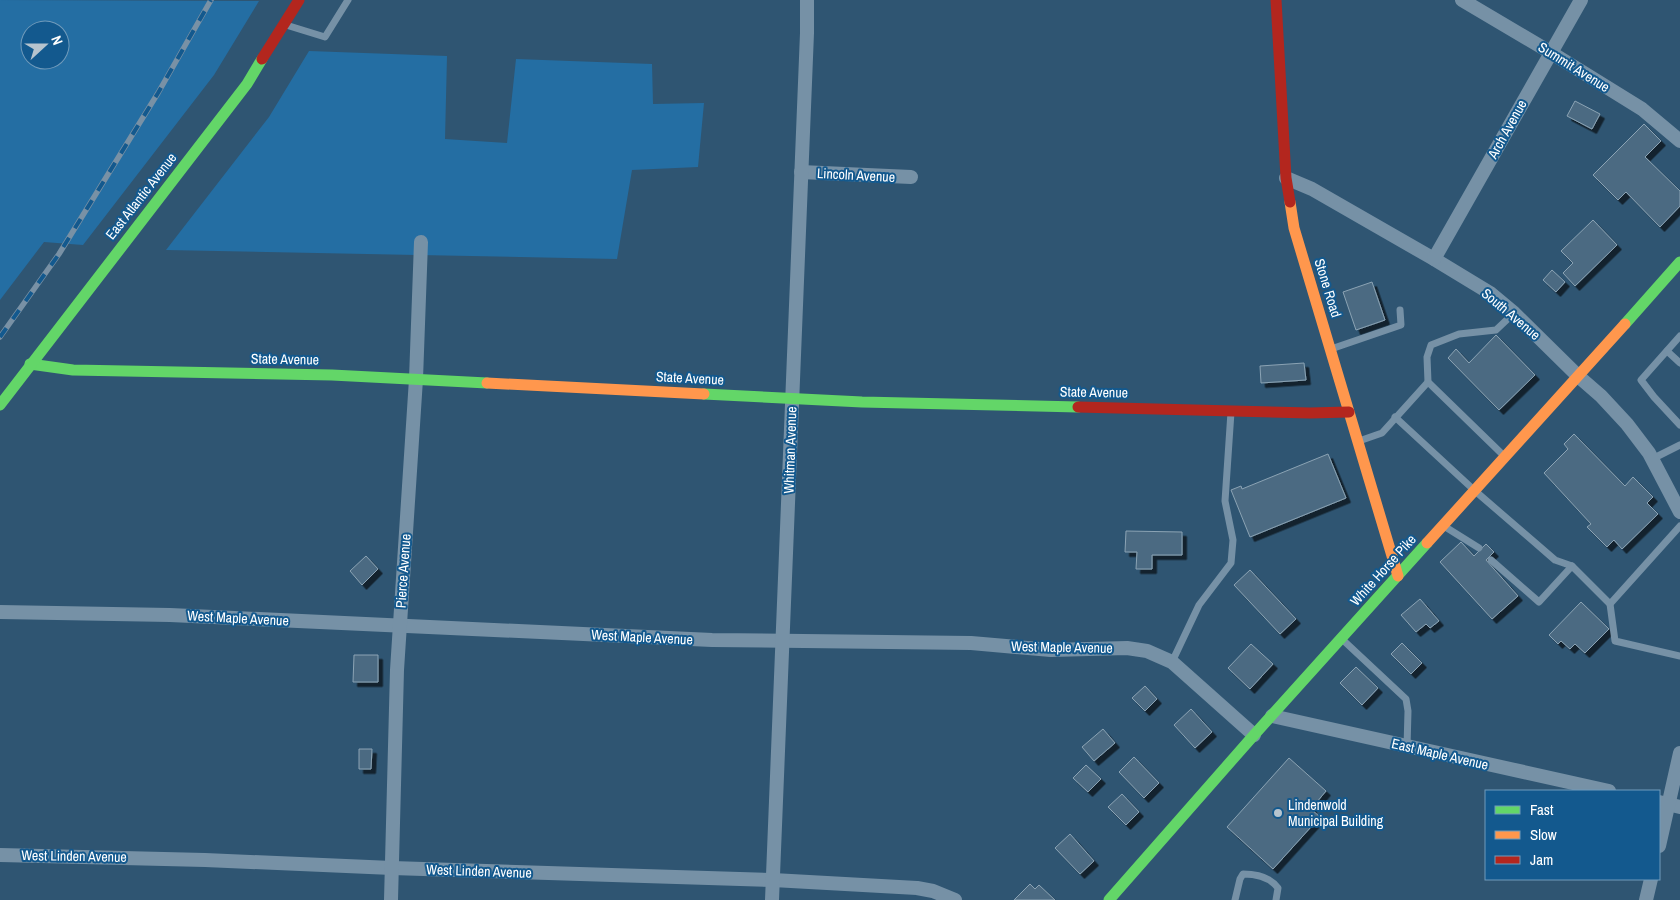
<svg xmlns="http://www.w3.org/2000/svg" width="1680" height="900" viewBox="0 0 1680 900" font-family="'Archivo Narrow',sans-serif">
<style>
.green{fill:#246ea3;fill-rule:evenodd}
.building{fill:#4c6b82;stroke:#8ba3b4;filter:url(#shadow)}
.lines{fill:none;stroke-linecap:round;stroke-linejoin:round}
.lane{stroke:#7691a6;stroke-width:7}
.street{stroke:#7691a6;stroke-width:14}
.fast{stroke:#63d668;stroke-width:11}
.slow{stroke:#ff974d;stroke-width:11}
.jam{stroke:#b3261e;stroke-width:11}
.rail-casing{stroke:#7991a5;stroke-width:5.5}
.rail{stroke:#13598e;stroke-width:4;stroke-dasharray:11;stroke-linecap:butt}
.poi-dot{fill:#b6c4ce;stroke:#13598e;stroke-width:2}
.labels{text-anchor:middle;stroke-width:4;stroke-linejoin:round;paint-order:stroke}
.street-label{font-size:14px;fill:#fff;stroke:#13598e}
.poi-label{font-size:14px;fill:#fff;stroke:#13598e;text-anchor:start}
</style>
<defs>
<filter id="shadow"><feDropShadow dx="4.5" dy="4.5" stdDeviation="0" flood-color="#0009"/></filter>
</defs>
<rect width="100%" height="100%" fill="#2f5572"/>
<g class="green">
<path d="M 0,0 L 259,1 L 214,75 L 83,245 L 44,242 L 0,300 ZM 30,30 L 60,30 L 60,60 L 30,60 Z"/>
<polygon points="309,51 447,56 445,139 507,143 516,59 652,64 653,104 704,103 698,167 632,170 617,259 166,250 269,117"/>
</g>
<g class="building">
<polygon points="1575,101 1600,114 1592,129 1567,116"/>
<polygon points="1644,124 1661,141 1645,157 1680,191 1680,206 1660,227 1626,192 1618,200 1593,175"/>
<polygon points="1593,220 1617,245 1575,286 1563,273 1573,263 1561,251"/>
<polygon points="1552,270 1565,282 1556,292 1543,280"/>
<polygon points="1372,282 1385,320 1356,330 1343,292"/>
<polygon points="1496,335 1535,375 1499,410 1448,358 1456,349 1469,363"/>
<polygon points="1304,363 1306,380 1261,383 1260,366"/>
<polygon points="1574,434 1625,486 1633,477 1653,497 1647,503 1658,514 1622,549 1614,540 1607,547 1587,527 1591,524 1544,473 1568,449 1564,444"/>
<polygon points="1328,454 1346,498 1250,537 1231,490 1241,486 1242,489"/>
<polygon points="1126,531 1182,532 1182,555 1152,555 1152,569 1136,569 1137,552 1125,552"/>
<polygon points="1461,542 1474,556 1486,544 1494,552 1486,560 1518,596 1492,619 1440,562"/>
<polygon points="366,556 378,569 362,585 350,571"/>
<polygon points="1250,570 1296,619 1280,634 1234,585"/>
<polygon points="1420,599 1439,621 1430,628 1426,624 1416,632 1401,615"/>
<polygon points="1581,602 1609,629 1585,653 1575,644 1570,649 1561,641 1558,644 1549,635"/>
<polygon points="1402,643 1422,663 1411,674 1391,654"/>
<polygon points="1251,644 1273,664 1250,689 1228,668"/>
<polygon points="354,655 378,655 378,682 353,682"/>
<polygon points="1356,667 1378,688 1362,705 1340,683"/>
<polygon points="1145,686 1157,699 1145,711 1132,698"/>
<polygon points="1191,709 1212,732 1195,748 1174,725"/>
<polygon points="1103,729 1115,743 1094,761 1082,747"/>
<polygon points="359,749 372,749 371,769 359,769"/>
<polygon points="1134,757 1159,783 1144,798 1119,772"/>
<polygon points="1289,758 1326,791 1311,809 1320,817 1273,869 1227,827"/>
<polygon points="1086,765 1101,779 1088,792 1073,778"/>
<polygon points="1122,794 1139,812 1126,825 1108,807"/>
<polygon points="1070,834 1094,861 1080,874 1055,848"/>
<polygon points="1030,884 1035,889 1039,885 1055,900 1014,900"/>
</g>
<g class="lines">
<g class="lane">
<polyline points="286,25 325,37 348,0"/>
<polyline points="1680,336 1641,380 1654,397 1680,425"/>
<polyline points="1331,349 1401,325 1400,310"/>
<polyline points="1667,351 1680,363"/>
<polyline points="1395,417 1474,490 1555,560 1572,566"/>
<polyline points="1359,441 1382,433 1428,382"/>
<polyline points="1501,453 1428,382 1427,357 1431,345 1459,334 1496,330 1514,313"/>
<polyline points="1652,459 1680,445"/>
<polyline points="1447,528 1479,548"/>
<polyline points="1491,560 1539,602 1572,566 1610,604 1615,641 1680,656"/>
<polyline points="1610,604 1680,526"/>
<polyline points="1344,641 1406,699 1408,711 1407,747"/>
<polyline points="1172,662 1199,605 1231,563 1233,540 1225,501 1231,412"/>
<path d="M 1235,900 L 1240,879 L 1243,874 C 1256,874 1270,877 1278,888 L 1276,900"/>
</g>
<g class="street">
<polyline points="1462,0 1550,52 1642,109 1680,141"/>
<polyline points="801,172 911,177"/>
<polyline points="1286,178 1312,189 1434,259 1490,293 1514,313 1578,376 1601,396 1627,424 1649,453 1680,512"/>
<polyline points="1434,259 1581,0"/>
<polyline points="0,612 170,615 712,640 971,643 1051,650 1127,648 1147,651 1172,662 1254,735"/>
<polyline points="1272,716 1609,791"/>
<polyline points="1659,802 1680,807"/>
<polyline points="1659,846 1680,753"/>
<polyline points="0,855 205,860 392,868 773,880 917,888 933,891 955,900"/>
<polyline points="391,900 397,670 416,379 421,242"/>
<polyline points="772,900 807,33 807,0"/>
<polyline points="1646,900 1651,879"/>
</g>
<g class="fast">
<polyline points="1625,324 1680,262"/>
<polyline points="30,364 73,370 332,375 487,383"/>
<polyline points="704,394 862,402 1078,407"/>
<polyline points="0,405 247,84 262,59"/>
<polyline points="1109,900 1254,735 1427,543"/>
</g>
<g class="slow">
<polyline points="1290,202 1294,228 1398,576"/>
<polyline points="487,383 704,394"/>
<polyline points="1427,543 1625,324"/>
</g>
<g class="jam">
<polyline points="1276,0 1286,178 1290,202"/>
<polyline points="262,59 299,0"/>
<polyline points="1078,407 1310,413 1349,412"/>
</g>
<defs>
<polyline id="rail" points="0,337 59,254 158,93 211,0"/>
</defs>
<use href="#rail" class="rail-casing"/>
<use href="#rail" class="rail"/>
</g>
<circle class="poi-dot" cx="1278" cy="813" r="5"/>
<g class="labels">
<g class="street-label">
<text transform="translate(1574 67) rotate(32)" y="5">Summit Avenue</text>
<text transform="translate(1507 129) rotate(-61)" y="5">Arch Avenue</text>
<text transform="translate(856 175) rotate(3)" y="5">Lincoln Avenue</text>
<text transform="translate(141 196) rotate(-52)" y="5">East Atlantic Avenue</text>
<text transform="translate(1328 288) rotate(73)" y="5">Stone Road</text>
<text transform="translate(1511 314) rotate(40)" y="5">South Avenue</text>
<text transform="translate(285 359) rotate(1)" y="5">State Avenue</text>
<text transform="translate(690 378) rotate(3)" y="5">State Avenue</text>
<text transform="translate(1094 392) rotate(1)" y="5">State Avenue</text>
<text transform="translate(790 450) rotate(-88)" y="5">Whitman Avenue</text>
<text transform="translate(1383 570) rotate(-48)" y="5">White Horse Pike</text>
<text transform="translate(403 571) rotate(-86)" y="5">Pierce Avenue</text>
<text transform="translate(238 618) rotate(3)" y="5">West Maple Avenue</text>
<text transform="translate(642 637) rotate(3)" y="5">West Maple Avenue</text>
<text transform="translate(1062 647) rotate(1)" y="5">West Maple Avenue</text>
<text transform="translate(1440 754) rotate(13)" y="5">East Maple Avenue</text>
<text transform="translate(74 856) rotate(1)" y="5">West Linden Avenue</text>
<text transform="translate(479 871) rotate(2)" y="5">West Linden Avenue</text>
</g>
<g class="poi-label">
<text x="1288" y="810">Lindenwold<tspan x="1288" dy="16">Municipal Building</tspan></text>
</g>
</g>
<rect x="1485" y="790" width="175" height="90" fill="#13598e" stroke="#719bbb"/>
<rect x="1495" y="806" width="25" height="8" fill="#63d668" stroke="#719bbb"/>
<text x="1530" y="815" font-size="15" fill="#ffffff">Fast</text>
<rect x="1495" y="831" width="25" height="8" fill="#ff974d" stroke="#719bbb"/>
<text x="1530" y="840" font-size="15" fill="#ffffff">Slow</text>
<rect x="1495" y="856" width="25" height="8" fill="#b3261e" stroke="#719bbb"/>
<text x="1530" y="865" font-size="15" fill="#ffffff">Jam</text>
<g transform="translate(45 45) rotate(69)"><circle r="24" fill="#13598e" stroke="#719bbb"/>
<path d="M0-4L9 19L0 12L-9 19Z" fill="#b6c4ce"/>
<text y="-8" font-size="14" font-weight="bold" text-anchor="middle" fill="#ffffff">N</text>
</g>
</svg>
